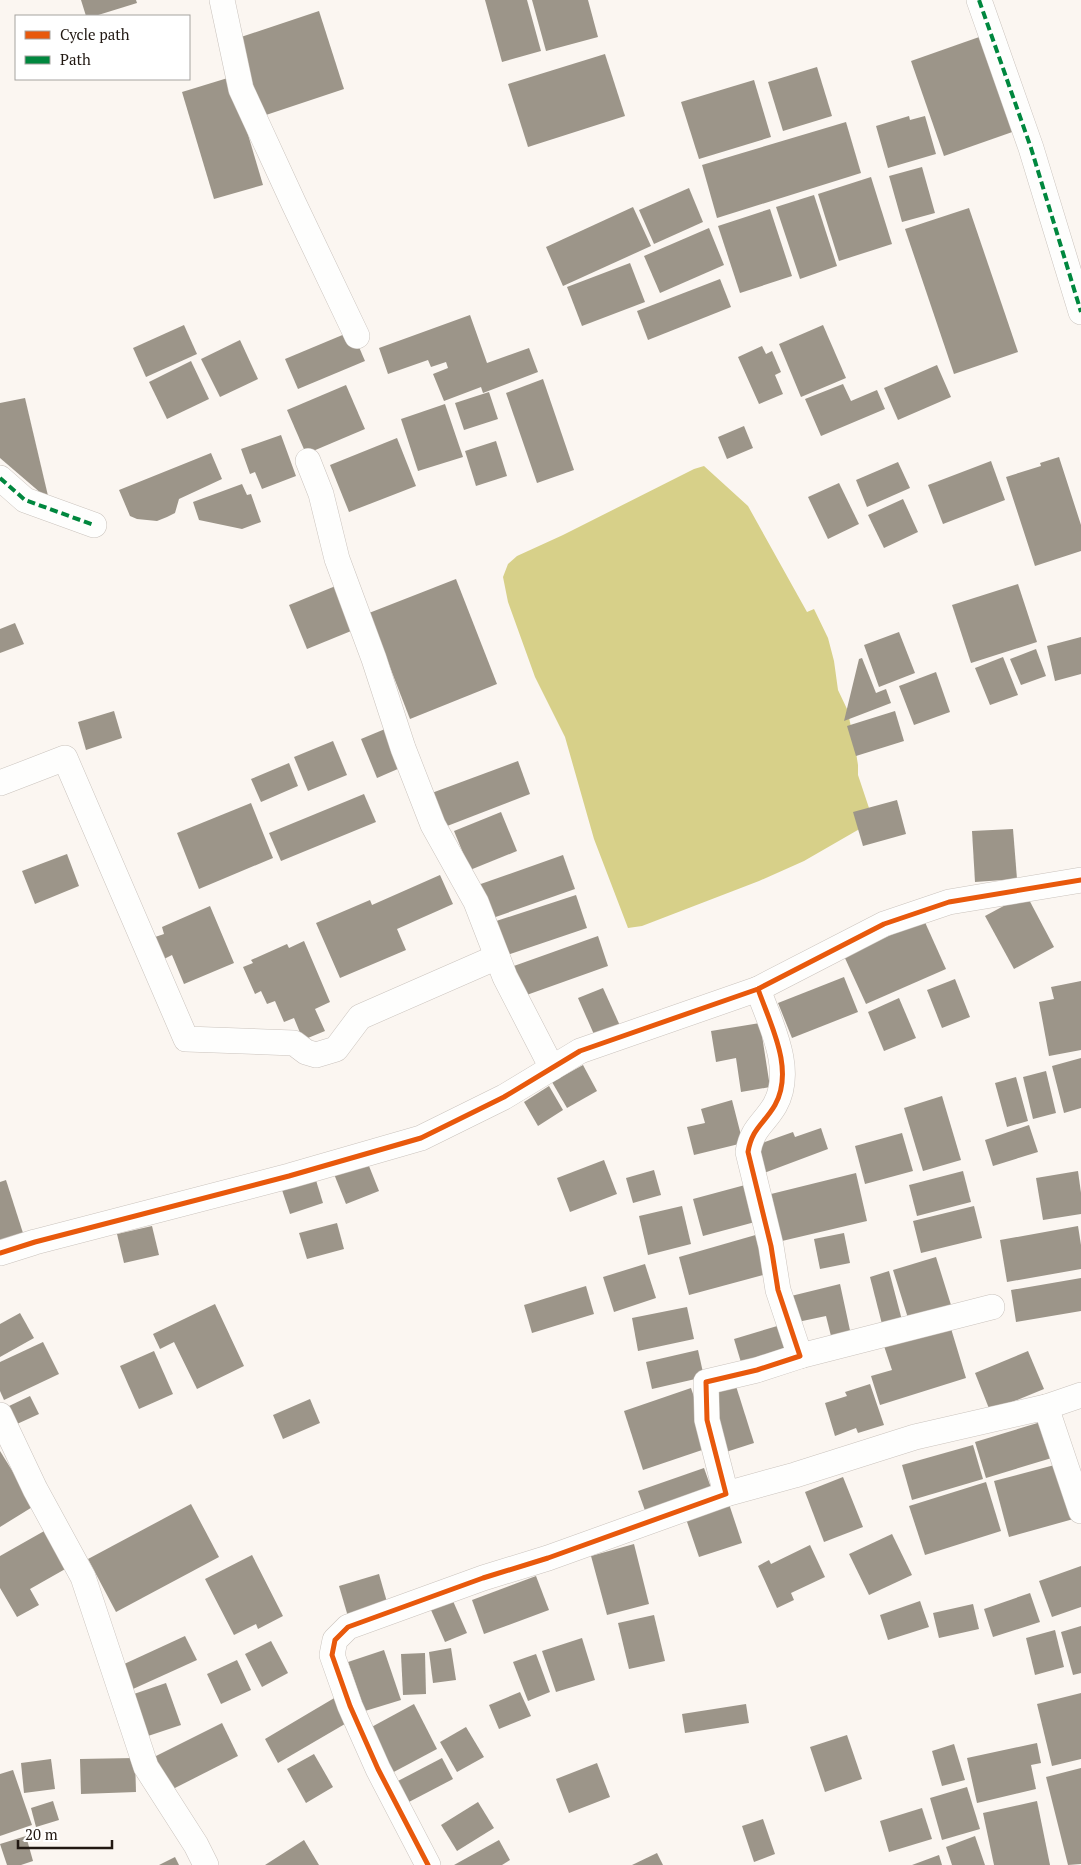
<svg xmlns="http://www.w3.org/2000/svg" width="1081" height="1865" viewBox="0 0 1081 1865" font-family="'PT Serif',serif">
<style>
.water{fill:#d7d089}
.building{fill:#9c9589}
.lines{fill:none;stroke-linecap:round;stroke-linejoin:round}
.street-casing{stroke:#cac3bd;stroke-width:26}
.street{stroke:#fefefd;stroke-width:25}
.quiet{stroke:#00873e;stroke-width:4;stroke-dasharray:8 4;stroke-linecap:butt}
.cycleway-casing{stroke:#fff;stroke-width:8}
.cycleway{stroke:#e8590c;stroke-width:5}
</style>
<rect width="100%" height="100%" fill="#fbf6f1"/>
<polygon class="water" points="704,466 748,506 807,612 814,609 828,638 834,661 838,690 847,709 854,740 858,765 858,775 870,811 863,827 804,861 759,881 642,926 628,928 594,839 565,737 535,677 508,602 503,577 508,564 517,556 563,535 694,469"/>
<g class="building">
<polygon points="81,0 136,0 137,3 95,16 86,16"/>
<polygon points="485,0 527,0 541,51 502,62"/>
<polygon points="532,0 588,0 598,37 546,51"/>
<polygon points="319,11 344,89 263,116 238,38"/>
<polygon points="982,36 1018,130 944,156 911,61"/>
<polygon points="605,54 625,116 528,147 508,84"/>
<polygon points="817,67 832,116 783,131 768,82"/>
<polygon points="231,77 263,185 214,199 182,92"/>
<polygon points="754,80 771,137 699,159 681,102"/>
<polygon points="909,116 910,120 925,116 936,154 888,168 876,126"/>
<polygon points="846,122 861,173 717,218 702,165"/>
<polygon points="922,167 935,213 902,222 889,176"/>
<polygon points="871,177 892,244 839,261 818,194"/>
<polygon points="689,188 703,222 654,244 639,210"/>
<polygon points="814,195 837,266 800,279 776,207"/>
<polygon points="633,207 651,246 563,286 546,247"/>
<polygon points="969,208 1018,352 954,374 905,229"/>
<polygon points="770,209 792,276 740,293 718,226"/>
<polygon points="709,228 724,265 660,293 644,256"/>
<polygon points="630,263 645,302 582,326 567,287"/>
<polygon points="720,279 731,307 648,340 637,311"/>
<polygon points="470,315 487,363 529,348 538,372 483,393 481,387 444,401 433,374 448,368 446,362 431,367 428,360 388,374 379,348"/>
<polygon points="184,325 197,354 146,377 133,348"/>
<polygon points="823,325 846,378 801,397 779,344"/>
<polygon points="352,331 365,361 298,389 285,359"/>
<polygon points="240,340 258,379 220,397 201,359"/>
<polygon points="762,346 766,354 772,351 781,372 775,375 783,394 759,404 738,357"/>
<polygon points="191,361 209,399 167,419 149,382"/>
<polygon points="937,365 951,397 898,420 884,388"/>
<polygon points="543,379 574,470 537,483 506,393"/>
<polygon points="843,384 851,401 877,390 885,409 821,436 805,399"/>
<polygon points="346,385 365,429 306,454 287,410"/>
<polygon points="489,392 498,419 464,430 455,403"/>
<polygon points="25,398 49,500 0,458 0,403"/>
<polygon points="445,404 463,457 418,471 401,419"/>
<polygon points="744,426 753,448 727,459 718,437"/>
<polygon points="281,435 296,476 262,489 255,472 250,474 241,449"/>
<polygon points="397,438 416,486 349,512 330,465"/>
<polygon points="496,441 507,476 476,486 465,451"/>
<polygon points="211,453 222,479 179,499 175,513 167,517 157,521 137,519 130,516 119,490"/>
<polygon points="1059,457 1081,525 1081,551 1035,566 1006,477 1041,466 1040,463"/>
<polygon points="991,461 1005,500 943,524 928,485"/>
<polygon points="898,462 910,488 867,507 856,480"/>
<polygon points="839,483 859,524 828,539 808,497"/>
<polygon points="242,484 247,495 251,494 261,522 242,529 199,520 193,502"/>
<polygon points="903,499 918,532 884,548 868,515"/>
<polygon points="456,579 497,684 410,719 369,613"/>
<polygon points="1018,584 1037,642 971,663 952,605"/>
<polygon points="338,585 356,629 307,649 289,605"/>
<polygon points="15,623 24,644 0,653 0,629"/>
<polygon points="899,632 915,673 879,687 864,645"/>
<polygon points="1081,637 1081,674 1055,681 1047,646"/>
<polygon points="1036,649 1046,676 1021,685 1010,659"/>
<polygon points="1003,657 1018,695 990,705 975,668"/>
<polygon points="862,658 876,693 886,689 891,703 844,721 859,659"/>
<polygon points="936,672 950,712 914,725 899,686"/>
<polygon points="114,711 122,738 86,750 78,722"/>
<polygon points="895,711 904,741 856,756 847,726"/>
<polygon points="385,729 400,768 377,778 361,739"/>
<polygon points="333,741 347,775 308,791 294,757"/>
<polygon points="518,761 530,794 442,828 429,794"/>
<polygon points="289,763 298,786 261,802 251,779"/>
<polygon points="364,794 376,822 281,861 269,833"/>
<polygon points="897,800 906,834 863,846 853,812"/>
<polygon points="251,803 273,858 199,889 177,833"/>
<polygon points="501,812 517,851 470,870 454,831"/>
<polygon points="1013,829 1017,879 975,882 972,831"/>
<polygon points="67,854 79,886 35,904 22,871"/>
<polygon points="563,855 575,889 487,920 475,886"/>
<polygon points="440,875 453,904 397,929 406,950 340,978 316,923 370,900 372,905"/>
<polygon points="1026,894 1054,947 1014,969 985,916"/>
<polygon points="576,895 587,928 501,957 490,923"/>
<polygon points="210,906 234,963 184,984 172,955 164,959 155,937 164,934 162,927"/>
<polygon points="924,920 946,969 866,1004 844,956"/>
<polygon points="598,936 608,966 521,997 511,967"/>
<polygon points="304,941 330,1002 315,1009 325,1031 303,1040 294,1018 284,1022 275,1001 267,1004 261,991 255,994 243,967 253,963 251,960 287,944 289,948"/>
<polygon points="844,977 858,1012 792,1038 778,1003"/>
<polygon points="955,979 970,1017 942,1028 927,990"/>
<polygon points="1081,981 1081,1050 1049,1056 1039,1002 1054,999 1051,987"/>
<polygon points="603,988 621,1028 596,1039 578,998"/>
<polygon points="899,998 916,1038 884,1051 868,1012"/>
<polygon points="760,1023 770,1087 741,1092 736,1058 716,1062 711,1031"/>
<polygon points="1081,1058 1081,1108 1064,1113 1052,1066"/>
<polygon points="583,1065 597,1091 567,1108 552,1082"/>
<polygon points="1046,1071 1056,1113 1033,1119 1023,1077"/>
<polygon points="1016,1077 1028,1121 1007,1127 995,1083"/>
<polygon points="549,1086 563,1110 538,1126 524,1102"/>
<polygon points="942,1096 961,1160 923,1171 904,1108"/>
<polygon points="732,1100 743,1143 694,1155 687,1127 705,1123 701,1109"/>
<polygon points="1029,1125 1038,1152 993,1166 985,1140"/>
<polygon points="821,1128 828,1149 761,1174 751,1147 793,1132 795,1137"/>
<polygon points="902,1133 913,1171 865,1184 855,1146"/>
<polygon points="604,1160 617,1194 570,1212 557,1178"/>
<polygon points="367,1161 379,1191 346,1204 334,1174"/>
<polygon points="654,1170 661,1195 633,1203 626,1178"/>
<polygon points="963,1171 971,1202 917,1216 909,1185"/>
<polygon points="1078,1171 1081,1193 1081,1214 1043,1220 1036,1178"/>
<polygon points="856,1173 867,1221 782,1241 771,1194"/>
<polygon points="315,1177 323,1203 290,1214 281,1187"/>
<polygon points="6,1180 23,1233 0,1240 0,1182"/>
<polygon points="745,1185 755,1222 703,1236 693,1199"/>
<polygon points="682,1206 691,1244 648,1255 639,1216"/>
<polygon points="974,1206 982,1238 921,1253 913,1221"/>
<polygon points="337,1223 344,1249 307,1259 299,1233"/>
<polygon points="152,1226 159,1255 124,1263 117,1234"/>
<polygon points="1078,1226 1081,1245 1081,1269 1007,1282 1000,1240"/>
<polygon points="844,1233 850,1263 820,1269 814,1239"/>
<polygon points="759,1234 770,1273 689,1295 679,1257"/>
<polygon points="936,1257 951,1305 908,1318 893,1270"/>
<polygon points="645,1264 656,1298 614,1312 603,1277"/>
<polygon points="889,1271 903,1324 883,1328 870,1277"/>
<polygon points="1081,1278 1081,1311 1016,1322 1011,1290"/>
<polygon points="840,1284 851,1335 832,1340 826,1316 793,1323 787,1297"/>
<polygon points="586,1286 594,1314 532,1333 524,1305"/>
<polygon points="215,1304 244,1366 197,1389 174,1342 160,1349 153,1334"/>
<polygon points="687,1307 694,1339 638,1351 632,1318"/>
<polygon points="20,1313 34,1338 0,1357 0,1324"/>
<polygon points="949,1322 966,1378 880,1405 871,1376 892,1370 883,1343"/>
<polygon points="784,1324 793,1354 743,1369 734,1339"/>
<polygon points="43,1342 59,1374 4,1400 0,1391 0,1362"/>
<polygon points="698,1350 704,1377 652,1389 646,1362"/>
<polygon points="154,1351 173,1394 139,1409 120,1366"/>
<polygon points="1028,1351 1044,1389 990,1411 975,1373"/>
<polygon points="870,1384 884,1425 858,1433 856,1428 835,1436 825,1403 847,1396 845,1392"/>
<polygon points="736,1386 754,1443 726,1452 708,1395"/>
<polygon points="691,1388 711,1447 643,1470 624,1411"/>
<polygon points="30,1396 39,1414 17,1424 9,1406"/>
<polygon points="310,1399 320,1423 283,1439 273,1415"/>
<polygon points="1044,1421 1055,1457 986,1478 975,1442"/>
<polygon points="973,1445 983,1479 912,1500 902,1465"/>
<polygon points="0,1451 34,1506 0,1527"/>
<polygon points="1062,1463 1077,1518 1009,1537 994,1481"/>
<polygon points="704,1468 714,1496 648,1519 638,1491"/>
<polygon points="843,1477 863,1527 824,1542 805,1492"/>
<polygon points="986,1482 1001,1531 925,1555 909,1506"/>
<polygon points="727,1498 742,1543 699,1557 684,1513"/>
<polygon points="191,1504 219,1557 116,1612 88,1559"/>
<polygon points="46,1530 67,1568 30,1589 39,1605 17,1617 0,1588 0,1556"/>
<polygon points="892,1534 912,1575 869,1595 849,1554"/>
<polygon points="634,1544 649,1604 607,1615 591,1556"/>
<polygon points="810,1545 825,1577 791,1593 794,1600 777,1608 758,1566 769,1560 771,1564"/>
<polygon points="252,1555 283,1616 258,1629 256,1624 234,1635 205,1579"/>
<polygon points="1081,1566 1081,1607 1052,1617 1039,1581"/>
<polygon points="379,1574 389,1609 349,1620 339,1586"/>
<polygon points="536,1576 549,1610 484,1634 472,1600"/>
<polygon points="1030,1593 1040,1622 993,1637 984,1609"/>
<polygon points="453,1601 467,1633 445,1642 431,1610"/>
<polygon points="920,1601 929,1627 888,1640 880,1615"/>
<polygon points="973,1604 979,1629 939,1638 933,1613"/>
<polygon points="654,1615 665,1661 629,1669 618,1623"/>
<polygon points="1081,1626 1081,1673 1073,1675 1061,1632"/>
<polygon points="1055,1630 1064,1667 1035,1675 1026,1638"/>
<polygon points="185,1636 197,1660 133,1689 122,1665"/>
<polygon points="582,1638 595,1680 556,1692 542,1651"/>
<polygon points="271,1641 288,1673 262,1687 245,1654"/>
<polygon points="451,1648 456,1680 433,1683 429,1652"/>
<polygon points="384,1650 401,1700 365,1711 348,1662"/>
<polygon points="425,1653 426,1694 403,1695 401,1654"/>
<polygon points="536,1654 550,1692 528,1701 513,1662"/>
<polygon points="237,1660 251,1690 221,1704 207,1674"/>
<polygon points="166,1683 181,1725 145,1737 131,1695"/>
<polygon points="520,1692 531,1716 499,1729 489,1705"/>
<polygon points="1081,1693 1081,1759 1052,1766 1037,1704"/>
<polygon points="336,1697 350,1721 278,1763 265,1739"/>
<polygon points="414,1704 437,1749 390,1774 366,1730"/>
<polygon points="746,1704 749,1723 685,1733 682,1714"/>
<polygon points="222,1723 238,1756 171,1790 154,1757"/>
<polygon points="466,1727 484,1757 457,1772 440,1742"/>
<polygon points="847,1735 862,1779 825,1792 810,1747"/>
<polygon points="1037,1743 1041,1763 1031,1765 1036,1789 977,1803 967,1758"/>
<polygon points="954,1744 965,1780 942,1786 932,1751"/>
<polygon points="314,1754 333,1787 306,1803 287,1769"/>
<polygon points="135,1758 136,1792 81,1794 80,1759"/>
<polygon points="442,1758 453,1779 407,1803 396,1782"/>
<polygon points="51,1759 55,1789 24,1793 21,1763"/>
<polygon points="597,1763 610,1797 569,1813 556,1779"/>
<polygon points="1081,1768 1081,1864 1068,1865 1046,1777"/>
<polygon points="13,1770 32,1825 0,1836 0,1774"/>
<polygon points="967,1787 980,1829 942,1840 930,1798"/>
<polygon points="53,1801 59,1820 36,1827 31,1808"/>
<polygon points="1037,1801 1050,1865 994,1865 983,1813"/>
<polygon points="478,1802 494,1828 457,1851 441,1825"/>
<polygon points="922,1808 932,1839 889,1852 880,1821"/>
<polygon points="763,1819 775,1854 754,1862 742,1826"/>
<polygon points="26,1836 33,1861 21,1865 7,1865 0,1844"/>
<polygon points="975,1836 985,1865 952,1865 946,1847"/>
<polygon points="304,1840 319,1865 265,1865"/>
<polygon points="499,1840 510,1860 502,1865 454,1865"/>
<polygon points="657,1853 663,1865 632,1865"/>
<polygon points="939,1855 942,1865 912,1865"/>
<polygon points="175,1857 179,1865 159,1865"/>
</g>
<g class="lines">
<defs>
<g id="street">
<polyline points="222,0 241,89 294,204 357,336"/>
<polyline points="979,0 1031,148 1081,312"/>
<polyline points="308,461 321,494 337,559 374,659 403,748 433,825 476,902 505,977 552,1068"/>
<polyline points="0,478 25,500 94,525"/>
<polyline points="0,783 65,758 186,1039 294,1043 306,1052 316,1055 336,1049 360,1017 497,957"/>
<polyline points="0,1253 35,1242 289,1176 421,1138 504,1097 580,1051 758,989 884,924 949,902 1081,880"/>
<polyline points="800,1356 992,1307"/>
<polyline points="1046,1407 1081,1395"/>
<polyline points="0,1415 35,1489 83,1577 146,1767 196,1845 206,1865"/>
<polyline points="726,1494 795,1475 915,1437 1046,1407 1081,1511"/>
<path d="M 428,1865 L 378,1769 L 350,1706 L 332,1655 L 335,1640 L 348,1627 L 483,1578 L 548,1558 L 726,1494 L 707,1420 L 706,1382 L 757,1370 L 800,1356 L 778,1290 L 771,1246 L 748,1152 C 752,1128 764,1124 775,1105 C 795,1069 770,1024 758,989"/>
</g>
</defs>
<use href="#street" class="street-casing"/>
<use href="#street" class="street"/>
<g class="quiet">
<polyline points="979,0 1031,148 1081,312"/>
<polyline points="0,478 25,500 94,525"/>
</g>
<defs>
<g id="cycleway">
<polyline points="0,1253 35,1242 289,1176 421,1138 504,1097 580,1051 758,989 884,924 949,902 1081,880"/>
<path d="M 428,1865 L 378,1769 L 350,1706 L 332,1655 L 335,1640 L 348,1627 L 483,1578 L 548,1558 L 726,1494 L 707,1420 L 706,1382 L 757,1370 L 800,1356 L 778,1290 L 771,1246 L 748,1152 C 752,1128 764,1124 775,1105 C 795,1069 770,1024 758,989"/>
</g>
</defs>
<use href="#cycleway" class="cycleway-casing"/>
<use href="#cycleway" class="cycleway"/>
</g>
<rect x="15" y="15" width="175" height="65" fill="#ffffff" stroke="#a6a3a0"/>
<rect x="25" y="31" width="25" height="8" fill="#e8590c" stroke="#a6a3a0"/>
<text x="60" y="40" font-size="15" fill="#211812">Cycle path</text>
<rect x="25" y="56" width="25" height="8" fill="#00873e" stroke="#a6a3a0"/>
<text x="60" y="65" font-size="15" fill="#211812">Path</text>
<path d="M18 1840v8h94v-8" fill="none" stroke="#211812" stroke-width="2.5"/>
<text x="25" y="1840" font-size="15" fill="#211812" stroke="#ffffff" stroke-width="4" paint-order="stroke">20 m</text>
</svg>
